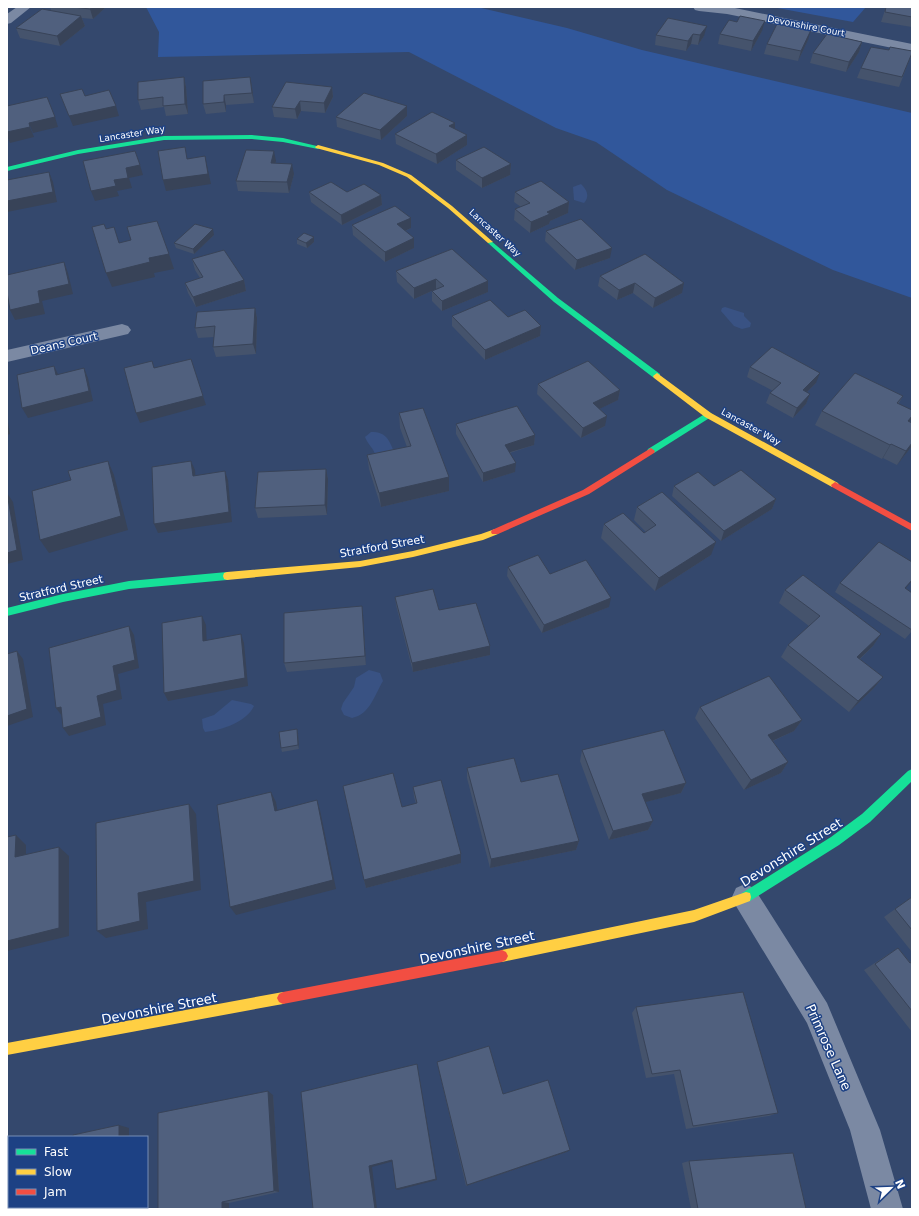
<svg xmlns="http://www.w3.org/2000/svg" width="919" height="1216" viewBox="0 0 919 1216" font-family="'DejaVu Sans',sans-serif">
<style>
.green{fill:#31579b}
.water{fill:#395283}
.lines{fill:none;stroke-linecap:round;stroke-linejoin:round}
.street{fill:#7b89a3;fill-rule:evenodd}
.fast{fill:#16e098;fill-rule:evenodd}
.slow{fill:#ffcf43;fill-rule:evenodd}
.jam{fill:#f24e42;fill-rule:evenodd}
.wall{fill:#45536c}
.shaded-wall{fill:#384358}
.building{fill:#50607e;stroke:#384358}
.labels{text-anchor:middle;stroke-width:3;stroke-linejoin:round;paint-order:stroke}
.far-street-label{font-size:9px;fill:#fff;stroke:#1d4184}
.street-label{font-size:11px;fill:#fff;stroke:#1d4184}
.near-street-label{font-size:13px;fill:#fff;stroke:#1d4184}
</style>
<rect width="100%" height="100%" fill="#34486d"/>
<g class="green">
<polygon points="146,7 477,7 567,28 642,50 912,113 912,298 833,270 667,190 596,142 556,128 409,52 158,57 159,32"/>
<polygon points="772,7 866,7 853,22"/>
</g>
<g class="water">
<path d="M 581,184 C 587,190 590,196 584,203 L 574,200 L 573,187 Z"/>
<polygon points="725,307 744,313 744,316 751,323 750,327 742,329 734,326 721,311 722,308"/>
<path d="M 371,432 C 387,432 389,440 395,454 L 376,457 C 374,448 368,445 365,437 Z"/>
<path d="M 369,670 L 380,673 L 383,681 C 374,696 370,714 352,718 L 344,715 L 341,709 L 343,703 L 354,687 L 356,678 Z"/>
<path d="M 232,700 L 251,704 L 254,706 C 246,722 223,730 205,732 L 203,728 L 202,719 L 214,715 Z"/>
</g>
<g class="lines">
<g class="street">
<polygon points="17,7 31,7 11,23 7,24 7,14"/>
<polygon points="693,7 730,7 912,44 912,52 727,14 699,11 695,10"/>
<polygon points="122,324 128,326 131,330 128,334 7,362 7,350"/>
<polygon points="745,884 754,888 827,1003 880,1130 903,1209 871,1209 850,1130 807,1023 736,906 732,897 736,888"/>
</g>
<g class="fast">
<polygon points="252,135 283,138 321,147 318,149 283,142 252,139 164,140 78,154 7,171 7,167 78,150 164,136"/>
<polygon points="490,240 558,298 660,374 660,378 654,378 554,302 488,243 488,241"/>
<polygon points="708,412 711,413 712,415 711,417 654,453 648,453 647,451 648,449"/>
<polygon points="227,572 230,573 231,576 230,579 227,580 129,589 63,602 7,616 7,608 63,594 129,581"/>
<polygon points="912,769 912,781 870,822 839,845 750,901 746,902 742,901 741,897 742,893 831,837 862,814 908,771"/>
</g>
<g class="slow">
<polygon points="318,145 383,163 411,175 452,206 493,242 488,243 448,208 407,177 379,165 316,148 315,147"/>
<polygon points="657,373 711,413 838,483 839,485 838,487 832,487 705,417 654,378 653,376"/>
<polygon points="495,529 499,532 498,534 483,540 413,557 360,567 227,580 224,579 223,576 224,573 227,572 360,561 413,551 481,534"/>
<polygon points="746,892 750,893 751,897 750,901 694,922 502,962 498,960 496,956 498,952 502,950 694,910"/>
<polygon points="283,992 287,994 289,998 287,1002 283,1004 7,1055 7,1043"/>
</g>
<g class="jam">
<polygon points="651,448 655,451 654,453 589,494 498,534 492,534 491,532 492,530 583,490"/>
<polygon points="835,482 912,524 912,531 832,487 831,485"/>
<polygon points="502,950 506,952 508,956 506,960 502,962 283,1004 279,1002 277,998 279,994 283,992"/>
</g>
</g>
<g class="wall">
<polygon points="50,7 106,7 93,19 82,18 85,26 60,46 20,38 16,28 51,10"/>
<polygon points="886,7 912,7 912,27 881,22"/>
<polygon points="668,18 704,36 698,45 691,44 686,51 655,45 656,35"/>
<polygon points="737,22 762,31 751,51 718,44 720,34"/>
<polygon points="808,40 798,61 764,54 767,44"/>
<polygon points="862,42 859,52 846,72 810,63 813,53"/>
<polygon points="889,50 912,53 899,87 857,78 861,68"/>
<polygon points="184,77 186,87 188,114 166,116 164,107 141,110 138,100"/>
<polygon points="250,77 252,87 254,103 226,105 226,112 206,114 203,104"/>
<polygon points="332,87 333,97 325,113 301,111 297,119 274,117 272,107"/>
<polygon points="407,106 407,116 381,140 337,127 336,117"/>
<polygon points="455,129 467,135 467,145 437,164 396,144 395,134"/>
<polygon points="456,160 511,164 510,175 482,188 456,170"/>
<polygon points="276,161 275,163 294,174 289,193 238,191 236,181"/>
<polygon points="309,192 347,192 381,195 382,205 342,225 311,202"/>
<polygon points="515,192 569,202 568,213 550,221 549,224 530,233 514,220 515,209 521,207 514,202"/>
<polygon points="352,225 411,228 405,231 414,248 385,262 353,235"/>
<polygon points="546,231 610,258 575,270 545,241"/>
<polygon points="214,235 194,254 176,248 174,243"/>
<polygon points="314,237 314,242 307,248 297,244 297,239"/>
<polygon points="452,249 488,292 442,311 432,301 432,291 414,299 397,282 396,271"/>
<polygon points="645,254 682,293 653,308 633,293 617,300 598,286 600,276"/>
<polygon points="192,259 244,280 246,291 196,307 188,293 185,283 200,278 195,270"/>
<polygon points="255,308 257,318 256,354 216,357 213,347 214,337 198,338 195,328"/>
<polygon points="452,316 508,317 541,326 540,336 485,360 452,326"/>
<polygon points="750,367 816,383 807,392 810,394 806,404 793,418 766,403 770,393 773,391 747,377"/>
<polygon points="538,384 620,390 618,400 599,409 605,426 581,438 537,394"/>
<polygon points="903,396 899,403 909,422 912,446 897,465 883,458 882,459 815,425 822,411"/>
<polygon points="399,413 449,491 381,507 369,469 367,455 407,447 400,428"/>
<polygon points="456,424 535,435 534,445 510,453 515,472 483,482 456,434"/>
<polygon points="326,469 328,479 327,515 258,518 255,508"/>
<polygon points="674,486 714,486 776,499 772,509 721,541 672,496"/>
<polygon points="637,507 711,555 655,591 601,538 604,524 644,533 646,532 634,520"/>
<polygon points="508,567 550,574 609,607 542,633 507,576"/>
<polygon points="840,583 906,589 912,593 912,631 905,639 835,592"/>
<polygon points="785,590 881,634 873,646 860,659 883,677 874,688 849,712 781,657 788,645 809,626 779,603"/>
<polygon points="395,597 439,610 490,655 413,672 396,605"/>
<polygon points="363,615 366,665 287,672 284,663"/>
<polygon points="700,707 802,720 794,731 773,741 788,762 781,773 744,790 695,718"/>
<polygon points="298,733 299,749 282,752 281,748"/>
<polygon points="582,750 686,783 681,793 645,802 653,821 648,830 609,840 580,761"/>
<polygon points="467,768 579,841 576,850 490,868 467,778"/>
<polygon points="413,787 461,863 366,888 364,880 402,807 416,804 414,797"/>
<polygon points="912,897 912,952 884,917"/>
<polygon points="898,948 910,962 912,961 912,1032 864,970 887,955"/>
<polygon points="636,1007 778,1113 769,1116 686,1129 674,1074 646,1078 632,1013"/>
<polygon points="437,1062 503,1094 570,1150 567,1152 466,1186"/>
<polygon points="273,1095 279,1192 229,1203 158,1209"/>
<polygon points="689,1161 806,1209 691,1209 682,1163"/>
</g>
<g class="shaded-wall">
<polygon points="93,7 106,7 93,19 90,9"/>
<polygon points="81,16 85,26 60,46 57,36"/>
<polygon points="765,21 762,31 751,51 753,41"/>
<polygon points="707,26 704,36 698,45 700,35"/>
<polygon points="811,30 808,40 798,61 801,51"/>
<polygon points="693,34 691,44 686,51 688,41"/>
<polygon points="862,42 859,52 846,72 849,62"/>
<polygon points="184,77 186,87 188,114 185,104"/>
<polygon points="250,77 252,87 254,103 252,93"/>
<polygon points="332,87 333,97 325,113 324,103"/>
<polygon points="224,95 226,105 226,112 224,102"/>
<polygon points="300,101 301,111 297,119 295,109"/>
<polygon points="116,106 119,116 73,126 69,116"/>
<polygon points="407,106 407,116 381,140 380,130"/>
<polygon points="55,117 58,127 33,133 29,123"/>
<polygon points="455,123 455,133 449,126"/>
<polygon points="30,127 34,137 10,143 7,136 7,132"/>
<polygon points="467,135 467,145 437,164 436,154"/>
<polygon points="274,151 276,161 272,174 271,163"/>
<polygon points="205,156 211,184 166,191 163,180"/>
<polygon points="292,164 294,174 289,193 287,182"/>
<polygon points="511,164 510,175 482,188 482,178"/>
<polygon points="140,165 143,175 129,178 132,188 117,191 119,196 95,201 91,191 114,180 126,168"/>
<polygon points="49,172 53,182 57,202 7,212 7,201"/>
<polygon points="381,195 382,205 342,225 341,215"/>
<polygon points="569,202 568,213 550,221 549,224 530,233 531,222 547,212"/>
<polygon points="411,218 411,228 398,234 397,224"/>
<polygon points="213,229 214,235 194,254 193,249"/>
<polygon points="314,237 314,242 307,248 306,243"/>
<polygon points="414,238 414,248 385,262 385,252"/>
<polygon points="612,248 610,258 575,270 577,260"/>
<polygon points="169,254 174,269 154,273 155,277 112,287 106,273 149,258"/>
<polygon points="64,262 68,273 73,294 42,301 45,314 15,320 10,310 38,291"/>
<polygon points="436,279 436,289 414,299 414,288"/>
<polygon points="244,280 246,291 196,307 193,297"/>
<polygon points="488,281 488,292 442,311 442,301"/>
<polygon points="635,283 633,293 617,300 619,290"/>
<polygon points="684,283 682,293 653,308 655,298"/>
<polygon points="255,308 257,318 256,354 253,344"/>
<polygon points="541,326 540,336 485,360 485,350"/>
<polygon points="54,366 59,376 56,375"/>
<polygon points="84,368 88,378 93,401 28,418 22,408"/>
<polygon points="820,373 816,383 799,400 803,390"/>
<polygon points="620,390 618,400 591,413 593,403"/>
<polygon points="810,394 806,404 793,418 797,408"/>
<polygon points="203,396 206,405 140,423 136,413"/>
<polygon points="607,416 605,426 581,438 583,428"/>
<polygon points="912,416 912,418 907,426 908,421"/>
<polygon points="7,417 10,434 7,435"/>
<polygon points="535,435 534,445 504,454 505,445"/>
<polygon points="912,443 912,446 897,465 906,451"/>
<polygon points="891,444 883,458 882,459 890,445"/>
<polygon points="108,461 114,475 128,530 49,553 40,540"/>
<polygon points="191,461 195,470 196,485 193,476"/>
<polygon points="516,463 515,472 483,482 483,473"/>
<polygon points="326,469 328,479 327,515 325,505"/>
<polygon points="225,471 228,480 232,522 158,533 154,524"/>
<polygon points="449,477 449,491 381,507 379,493"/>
<polygon points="7,493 13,502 23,560 7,564"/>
<polygon points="776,499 772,509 721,541 724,531"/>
<polygon points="716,542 711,555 655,591 659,578"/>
<polygon points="912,580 912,581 898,597 905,588"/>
<polygon points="611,598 609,607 542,633 544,625"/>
<polygon points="362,606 363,615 366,665 365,656"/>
<polygon points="202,616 206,625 207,649 203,641"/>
<polygon points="129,626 134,635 139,668 118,674 122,699 103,704 106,725 69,736 63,728 113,666"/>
<polygon points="241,634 244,643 248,686 168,701 164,693"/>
<polygon points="881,634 873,646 849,669 857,657"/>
<polygon points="490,646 490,655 413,672 412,663"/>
<polygon points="17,651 23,659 33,717 7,726 7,716"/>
<polygon points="883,677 874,688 849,712 858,701"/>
<polygon points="61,707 62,716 56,708"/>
<polygon points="802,720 794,731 761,746 768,735"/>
<polygon points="297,729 298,733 299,749 298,745"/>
<polygon points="788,762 781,773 744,790 751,780"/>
<polygon points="686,783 681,793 638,804 642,794"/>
<polygon points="271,792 276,802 279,820 275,811"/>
<polygon points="317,800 320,810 336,889 236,915 230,907"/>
<polygon points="189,804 196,814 201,890 146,902 148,929 106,938 97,931 138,893"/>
<polygon points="653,821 648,830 609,840 613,831"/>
<polygon points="16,835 26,845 26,865 15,857"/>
<polygon points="579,841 576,850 490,868 491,859"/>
<polygon points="59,847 69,856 69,936 7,951 7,941"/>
<polygon points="461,854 461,863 366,888 364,880"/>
<polygon points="417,1064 437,1180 398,1190 396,1189"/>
<polygon points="268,1091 273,1095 279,1192 274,1191"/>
<polygon points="119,1125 129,1128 129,1137 119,1137"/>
<polygon points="570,1150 567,1152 466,1186 467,1185"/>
<polygon points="392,1160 394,1161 372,1167 377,1209 375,1209 369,1166"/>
<polygon points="222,1202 229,1203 229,1209 222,1209"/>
<rect x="119" y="1207" width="10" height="2"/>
</g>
<g class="building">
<polygon points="73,7 93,7 90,9"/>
<polygon points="886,7 912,7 912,17 885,12"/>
<polygon points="42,9 81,16 57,36 16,28"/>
<polygon points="740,16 765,21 753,41 720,34 729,20 737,22"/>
<polygon points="668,18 707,26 700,35 693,34 688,41 656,35"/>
<polygon points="777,24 811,30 801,51 767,44"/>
<polygon points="827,34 862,42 849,62 813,53"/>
<polygon points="871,47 889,50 890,47 912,51 912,53 902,77 861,68"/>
<polygon points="184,77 185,104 163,106 163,97 138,100 138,82"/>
<polygon points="250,77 252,93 224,95 224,102 203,104 203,81"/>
<polygon points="286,82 332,87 324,103 300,101 295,109 272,107"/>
<polygon points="82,89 85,96 109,90 116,106 69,116 60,94"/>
<polygon points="364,93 407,106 380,130 336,117"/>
<polygon points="47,97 55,117 29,123 30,127 7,132 7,106"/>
<polygon points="432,112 455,123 449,126 467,135 436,154 395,134"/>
<polygon points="185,147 187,159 205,156 208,174 163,180 158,151"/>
<polygon points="484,147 511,164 482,178 456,160"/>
<polygon points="246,150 274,151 271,163 292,164 287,182 236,181"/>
<polygon points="135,151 140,165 126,168 128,178 114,180 116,186 91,191 83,161"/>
<polygon points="49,172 53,192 7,201 7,180"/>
<polygon points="541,181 569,202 547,212 550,214 531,222 515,209 530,203 515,192"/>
<polygon points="331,182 347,192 364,184 381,195 341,215 309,192"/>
<polygon points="395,206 411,218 397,224 414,238 385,252 352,225"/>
<polygon points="581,219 612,248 577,260 546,231"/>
<polygon points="157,221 169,254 149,258 150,262 106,273 92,227 104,224 106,229 114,227 119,243 131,240 127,227"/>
<polygon points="195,224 213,229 193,249 174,243"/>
<polygon points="304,233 314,237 306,243 297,239"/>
<polygon points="452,249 488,281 442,301 432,291 444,286 436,279 414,288 396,271"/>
<polygon points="224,250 244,280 193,297 185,283 203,277 192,259"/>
<polygon points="645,254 684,283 655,298 635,283 619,290 600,276"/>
<polygon points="64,262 69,284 38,291 40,303 10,310 7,292 7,275"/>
<polygon points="490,300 508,317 525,310 541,326 485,350 452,316"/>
<polygon points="255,308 253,344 213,347 215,326 195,328 197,312"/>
<polygon points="772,347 820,373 803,390 810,394 797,408 770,393 781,383 750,367"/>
<polygon points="191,359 203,396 136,413 124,368 152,361 154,368"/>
<polygon points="588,361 620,390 593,403 607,416 583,428 538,384"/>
<polygon points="54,366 56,375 84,368 89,391 22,408 17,375"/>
<polygon points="855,373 903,396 897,403 912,410 912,416 908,421 912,423 912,443 906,451 891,444 890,445 822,411"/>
<polygon points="517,406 535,435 505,445 516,463 483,473 456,424"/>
<polygon points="423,408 449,477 379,493 367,455 411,446 399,413"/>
<polygon points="108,461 121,516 40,540 32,491 71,480 68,471"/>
<polygon points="191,461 193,476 225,471 229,512 154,524 152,467"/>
<polygon points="326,469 325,505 255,508 258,472"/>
<polygon points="741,470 776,499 724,531 674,486 698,472 714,486"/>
<polygon points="662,492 716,542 659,578 604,524 623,513 644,533 656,525 637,507"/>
<polygon points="7,493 17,550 7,553"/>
<polygon points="879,542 912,562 912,580 905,588 912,593 912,630 840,583"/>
<polygon points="538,555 550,574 586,560 611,598 544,625 508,567"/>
<polygon points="803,575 881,634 857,657 883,677 858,701 788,645 820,616 785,590"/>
<polygon points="433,589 439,610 476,603 490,646 412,663 395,597"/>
<polygon points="362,606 365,656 284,663 284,613"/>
<polygon points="202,616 203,641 241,634 245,678 164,693 162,623"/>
<polygon points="129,626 135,660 113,666 117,690 97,696 101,717 63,728 61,707 56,708 49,648"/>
<polygon points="17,651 27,709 7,716 7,654"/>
<polygon points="769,676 802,720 768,735 788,762 751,780 700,707"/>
<polygon points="297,729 298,745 281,748 279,732"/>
<polygon points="664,730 686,783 642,794 653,821 613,831 582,750"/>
<polygon points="514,758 521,782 558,774 579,841 491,859 467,768"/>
<polygon points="393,773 402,807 417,803 413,787 441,780 461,854 364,880 343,786"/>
<polygon points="271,792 275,811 317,800 333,880 230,907 217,805"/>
<polygon points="189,804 194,881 138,893 140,921 97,931 96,823"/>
<polygon points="16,835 15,857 59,847 59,928 7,941 7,837"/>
<polygon points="912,897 912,930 895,909"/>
<polygon points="898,948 910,963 912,962 912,1011 875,964"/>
<polygon points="743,992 778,1113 693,1126 680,1070 652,1074 636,1007"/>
<polygon points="489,1046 503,1094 548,1080 570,1150 467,1185 437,1062"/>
<polygon points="417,1064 436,1179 396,1189 392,1160 369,1166 375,1209 313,1209 301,1092"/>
<polygon points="268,1091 274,1191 222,1202 222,1209 158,1209 158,1113"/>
<polygon points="119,1125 119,1137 73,1137 73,1135"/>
<polygon points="793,1153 806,1209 698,1209 689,1161"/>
<polygon points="8,1188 9,1188 9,1207 119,1207 119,1209 7,1209"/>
</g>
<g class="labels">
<g class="far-street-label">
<text transform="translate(806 26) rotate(11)" y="3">Devonshire Court</text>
<text transform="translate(132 134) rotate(-9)" y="3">Lancaster Way</text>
<text transform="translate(495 233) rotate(42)" y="3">Lancaster Way</text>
<text transform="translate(751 427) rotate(29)" y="3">Lancaster Way</text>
</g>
<g class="street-label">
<text transform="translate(64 343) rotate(-13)" y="4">Deans Court</text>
<text transform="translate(382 546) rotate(-10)" y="4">Stratford Street</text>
<text transform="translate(61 588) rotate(-13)" y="4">Stratford Street</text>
</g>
<g class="near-street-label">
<text transform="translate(791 852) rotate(-32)" y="5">Devonshire Street</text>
<text transform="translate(477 947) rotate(-12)" y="5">Devonshire Street</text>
<text transform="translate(159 1008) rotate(-11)" y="5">Devonshire Street</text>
<text transform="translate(829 1047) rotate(66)" y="5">Primrose Lane</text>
</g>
</g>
<rect width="919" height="1216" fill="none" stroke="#ffffff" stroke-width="16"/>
<rect x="8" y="1136" width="140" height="72" fill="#1d4184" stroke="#778db5"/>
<rect x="16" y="1149" width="20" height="6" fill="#16e098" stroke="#778db5"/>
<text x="44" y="1156" font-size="12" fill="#ffffff">Fast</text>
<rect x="16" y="1169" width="20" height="6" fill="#ffcf43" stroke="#778db5"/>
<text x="44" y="1176" font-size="12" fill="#ffffff">Slow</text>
<rect x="16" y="1189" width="20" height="6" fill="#f24e42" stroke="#778db5"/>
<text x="44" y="1196" font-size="12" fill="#ffffff">Jam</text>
<g transform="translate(891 1188) rotate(67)" stroke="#1d4184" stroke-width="3" paint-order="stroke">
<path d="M0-3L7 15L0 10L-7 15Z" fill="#ffffff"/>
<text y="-6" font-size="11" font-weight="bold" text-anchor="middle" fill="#ffffff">N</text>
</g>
</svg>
